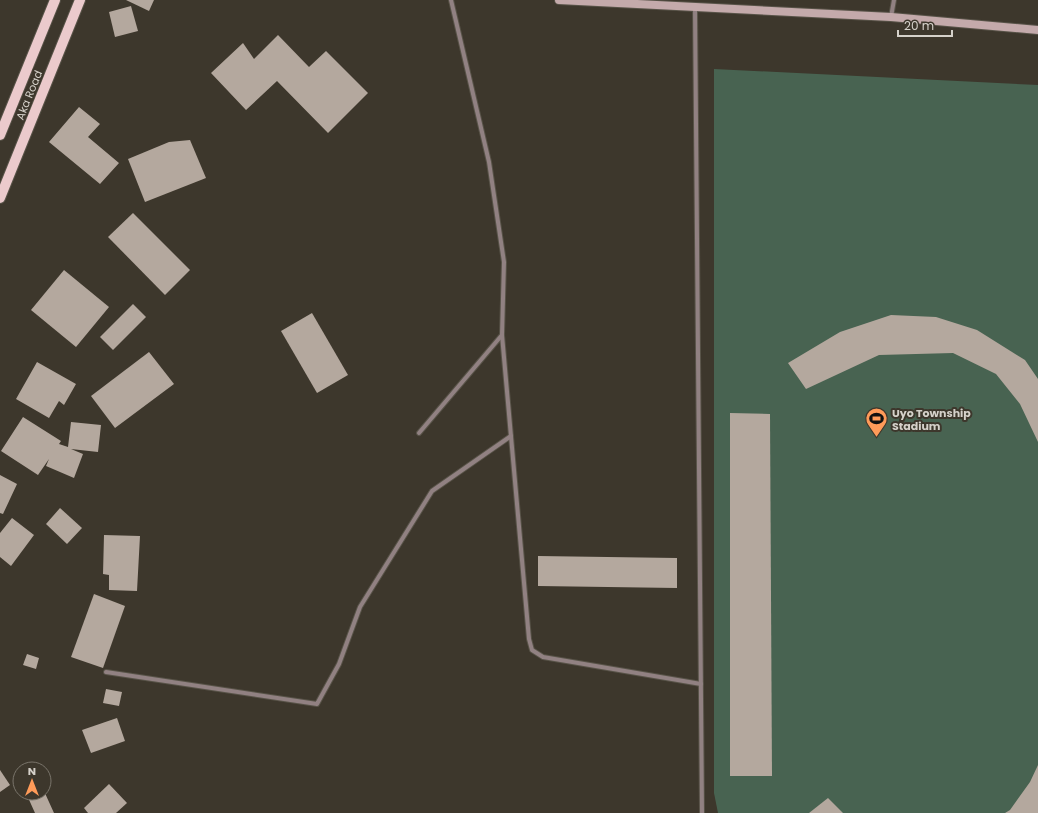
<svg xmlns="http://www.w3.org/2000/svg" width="1038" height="813" viewBox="0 0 1038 813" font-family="Poppins,sans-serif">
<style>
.green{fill:#486351}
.building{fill:#b4a89e}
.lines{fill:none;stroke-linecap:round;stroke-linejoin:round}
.street-casing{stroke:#585348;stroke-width:6}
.secondary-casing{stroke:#585348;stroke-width:10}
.primary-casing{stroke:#585348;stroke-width:12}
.street{stroke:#918182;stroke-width:4}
.secondary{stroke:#c4aaab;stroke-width:8}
.primary{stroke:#ebcacc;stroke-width:10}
.labels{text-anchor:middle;stroke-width:4;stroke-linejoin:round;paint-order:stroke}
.street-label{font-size:11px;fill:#d5d1ca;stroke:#3d372c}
.poi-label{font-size:11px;font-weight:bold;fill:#d5d1ca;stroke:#3d372c;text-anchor:start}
</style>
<rect width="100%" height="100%" fill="#3d372c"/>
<polygon class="green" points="714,69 1038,85 1038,813 718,813 714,793"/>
<g class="building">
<polygon points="126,0 154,0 149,11"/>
<polygon points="131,6 138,31 115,37 109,12"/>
<polygon points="278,35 309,67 326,51 368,93 328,133 277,81 246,110 211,73 243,43 254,59"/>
<polygon points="79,107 100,124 88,137 119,163 100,184 49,142"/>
<polygon points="190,140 206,178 145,202 128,159 169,142"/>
<polygon points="133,213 190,270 165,295 108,237"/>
<polygon points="64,270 109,307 76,347 31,310"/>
<polygon points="133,304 146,317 113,350 100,337"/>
<polygon points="312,313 348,375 317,393 281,331"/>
<polygon points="891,315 936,317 977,330 1025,360 1038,379 1038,442 1020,404 996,374 953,353 879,355 806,389 788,363 840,332"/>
<polygon points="149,352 174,384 115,428 91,396"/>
<polygon points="37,362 76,384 64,405 59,401 49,418 16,399"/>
<polygon points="730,413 770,414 772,776 730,776"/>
<polygon points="23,417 61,441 59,444 68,447 71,422 101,425 98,452 71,449 83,454 74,478 46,466 49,459 38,475 1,451"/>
<polygon points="0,475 17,484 3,514 0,513"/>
<polygon points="60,508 82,528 67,544 46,524"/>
<polygon points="12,518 34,535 11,566 0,557 0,533"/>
<polygon points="104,535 140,536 137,591 109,590 109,575 103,574"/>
<polygon points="538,556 677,558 677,588 538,586"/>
<polygon points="94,594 125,606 103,668 71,657"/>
<polygon points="27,654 39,658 36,669 23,665"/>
<polygon points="106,689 122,692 119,706 103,703"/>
<polygon points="117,718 125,741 91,753 82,730"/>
<polygon points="1038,765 1038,813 1005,813 1010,810 1030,782"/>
<polygon points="0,770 10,785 0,792"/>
<polygon points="109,784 127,803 116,813 88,813 84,808"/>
<polygon points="44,791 54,813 35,813 26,793 44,793"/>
<polygon points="828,798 843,813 809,813"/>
</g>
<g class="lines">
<defs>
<g id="street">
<polyline points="451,0 489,162 504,262 502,335 529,639 532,650 543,657 701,684"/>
<polyline points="695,8 702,813"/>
<polyline points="891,17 894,0"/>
<polyline points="419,433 502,335"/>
<polyline points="106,672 317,704 339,664 360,607 432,491 511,436"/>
</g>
<polyline id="secondary" points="559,0 891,17 1038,30"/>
<g id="primary">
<polyline points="0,135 55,0"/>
<polyline points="0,198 80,0"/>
</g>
</defs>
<use href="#street" class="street-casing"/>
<use href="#secondary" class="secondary-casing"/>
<use href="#primary" class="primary-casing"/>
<use href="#street" class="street"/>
<use href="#secondary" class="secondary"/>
<use href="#primary" class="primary"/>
</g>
<defs>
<symbol id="stadium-pin" viewBox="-11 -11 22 30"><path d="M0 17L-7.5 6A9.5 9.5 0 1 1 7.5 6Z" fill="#ff9b59" stroke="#3d372c"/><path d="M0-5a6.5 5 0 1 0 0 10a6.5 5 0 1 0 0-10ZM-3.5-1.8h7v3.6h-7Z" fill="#111"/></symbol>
</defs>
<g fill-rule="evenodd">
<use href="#stadium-pin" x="864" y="406" width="25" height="34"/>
</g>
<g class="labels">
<g class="street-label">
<text transform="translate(29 95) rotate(-68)" y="4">Aka Road</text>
</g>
<g class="poi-label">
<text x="892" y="417">Uyo Township<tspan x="892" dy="13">Stadium</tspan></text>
</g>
</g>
<g transform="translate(32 781)"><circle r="19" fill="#3d372c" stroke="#7a756b"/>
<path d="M0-3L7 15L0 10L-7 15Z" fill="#ff9b59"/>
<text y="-6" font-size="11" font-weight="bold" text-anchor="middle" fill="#d5d1ca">N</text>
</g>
<path d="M898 30v6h54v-6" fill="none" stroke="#d5d1ca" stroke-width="2"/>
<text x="904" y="30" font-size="12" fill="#d5d1ca" stroke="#3d372c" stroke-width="3" paint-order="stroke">20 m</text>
</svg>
